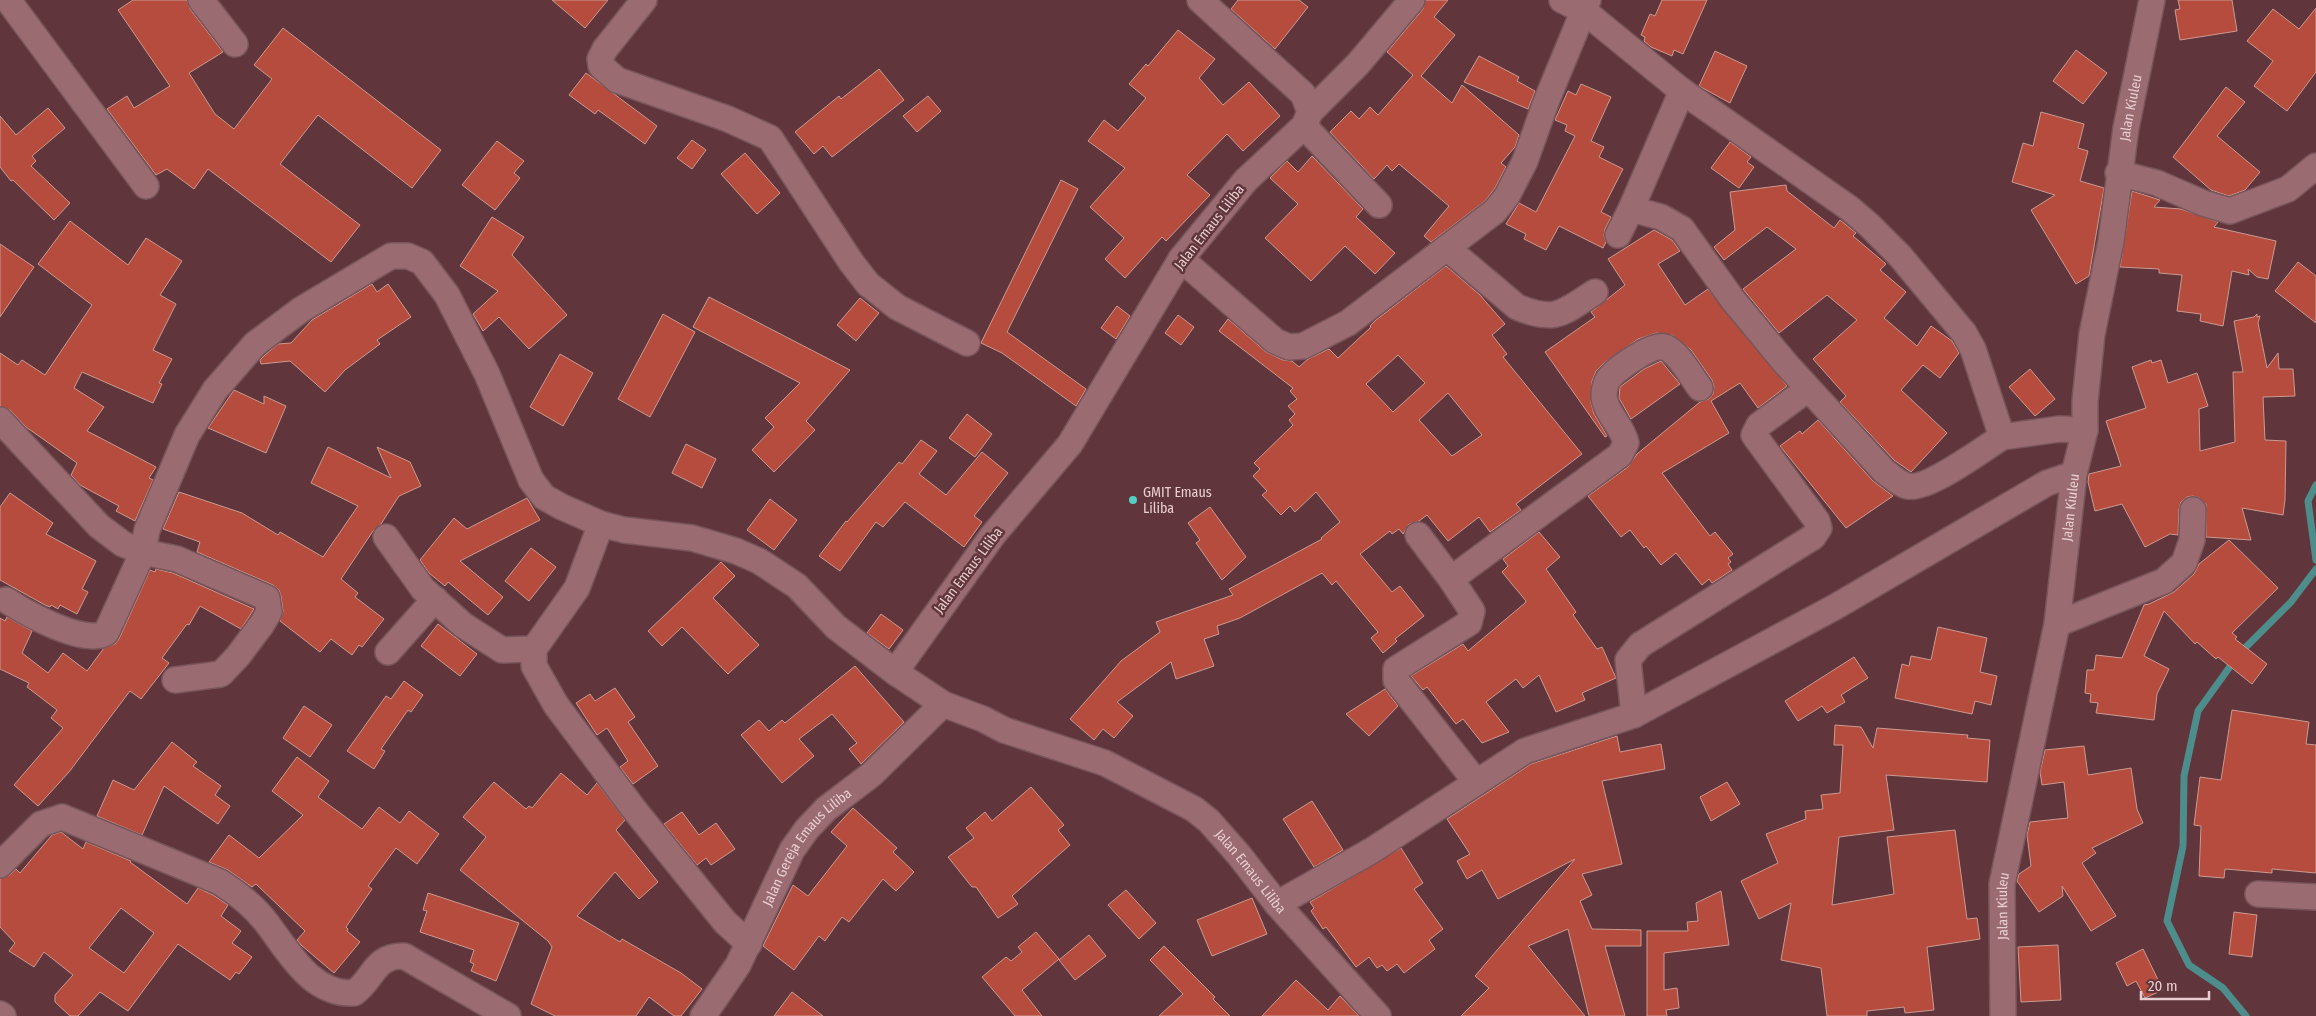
<svg xmlns="http://www.w3.org/2000/svg" width="2316" height="1016" viewBox="0 0 2316 1016" font-family="'Fira Sans Condensed',sans-serif">
<style>
.lines{fill:none;stroke-linecap:round;stroke-linejoin:round}
.stream{stroke:#4d8e8c;stroke-width:7}
.building{fill:#b54c3d;stroke:#cb9a91;fill-rule:evenodd}
.minor-casing{stroke:#78555b;stroke-width:28}
.minor{stroke:#9a6b71;stroke-width:25}
.poi-dot{fill:#54cdc7;stroke:#60363c;stroke-width:2}
.labels{text-anchor:middle;stroke-width:5;stroke-linejoin:round;paint-order:stroke}
.street-label{font-size:14px;fill:#e9ced1;stroke:#60363c}
.poi-label{font-size:14px;fill:#e9ced1;stroke:#60363c;text-anchor:start}
</style>
<rect width="100%" height="100%" fill="#60363c"/>
<g class="lines">
<g class="stream">
<polyline points="2316,485 2308,501 2316,560"/>
<polyline points="2246,1016 2223,988 2189,965 2167,921 2183,846 2184,776 2198,711 2239,654 2291,602 2316,569"/>
</g>
</g>
<g class="building">
<polygon points="133,0 187,0 190,9 223,52 189,73 215,114 234,129 272,79 254,65 283,28 441,150 412,188 318,115 280,164 360,225 331,262 208,169 194,189 167,169 156,175 107,109 127,96 134,108 170,86 118,10"/>
<polygon points="552,0 608,0 585,28"/>
<polygon points="1238,0 1299,0 1308,7 1275,49 1231,9"/>
<polygon points="1426,0 1448,0 1434,17 1455,35 1421,76 1452,103 1462,85 1519,135 1515,147 1501,163 1506,167 1495,188 1485,201 1431,242 1424,236 1449,206 1399,164 1392,171 1387,165 1374,179 1330,132 1351,111 1359,119 1370,107 1378,115 1413,75 1387,52 1423,9"/>
<polygon points="1662,0 1707,0 1683,54 1674,50 1672,56 1651,47 1644,41 1645,37 1641,35 1650,14 1655,16"/>
<polygon points="2178,0 2232,0 2237,31 2180,40 2175,10 2180,9"/>
<polygon points="2316,8 2316,72 2287,111 2254,86 2273,61 2247,41 2273,9 2299,29"/>
<polygon points="1178,30 1215,59 1199,78 1223,105 1249,82 1280,116 1243,151 1227,134 1187,175 1210,195 1166,241 1162,237 1125,278 1105,259 1124,238 1090,207 1125,168 1088,141 1104,120 1118,131 1146,98 1129,84 1146,64 1148,66"/>
<polygon points="2076,50 2107,73 2083,104 2053,81"/>
<polygon points="1715,51 1747,66 1730,103 1699,86"/>
<polygon points="1479,56 1519,77 1517,81 1535,91 1528,109 1464,82"/>
<polygon points="879,69 904,100 832,157 823,146 814,154 795,132 839,96 841,99"/>
<polygon points="586,73 657,126 645,144 598,110 595,114 569,95"/>
<polygon points="1581,84 1611,97 1591,141 1604,147 1599,157 1623,169 1601,212 1611,217 1605,229 1604,236 1606,242 1603,248 1559,226 1546,250 1524,239 1526,234 1506,224 1519,203 1536,212 1575,136 1565,131 1567,125 1555,120 1568,91 1576,95"/>
<polygon points="2226,87 2245,102 2217,136 2260,172 2245,190 2229,196 2211,190 2173,157"/>
<polygon points="928,96 941,111 917,132 903,116"/>
<polygon points="48,108 65,128 32,156 36,161 31,166 70,203 54,220 13,180 11,181 0,167 0,116 16,135"/>
<polygon points="2041,112 2084,124 2078,148 2088,151 2080,181 2104,188 2089,276 2076,284 2031,210 2055,195 2012,182 2023,143 2033,146"/>
<polygon points="692,140 706,150 692,169 677,158"/>
<polygon points="497,141 524,161 514,173 520,178 495,210 462,185"/>
<polygon points="1730,142 1751,157 1747,162 1754,167 1739,188 1711,168"/>
<polygon points="745,153 780,193 757,214 721,174"/>
<polygon points="1312,156 1363,209 1356,217 1395,253 1375,274 1345,246 1311,281 1265,238 1298,204 1270,178 1287,161 1298,172"/>
<polygon points="1061,180 1078,189 1007,332 1086,389 1076,406 1002,353 981,343"/>
<polygon points="1786,185 1787,191 1834,228 1840,220 1856,233 1853,236 1886,264 1880,270 1906,292 1884,318 1917,346 1931,326 1952,341 1959,353 1940,378 1923,365 1901,390 1947,433 1911,472 1894,460 1840,402 1846,396 1813,359 1857,320 1827,295 1779,333 1743,289 1796,249 1767,227 1724,260 1714,247 1735,230 1730,192"/>
<polygon points="2132,191 2160,200 2154,207 2181,209 2218,222 2214,227 2276,241 2268,279 2257,277 2248,269 2249,275 2232,271 2223,326 2200,321 2201,314 2177,311 2182,275 2159,273 2159,269 2120,267"/>
<polygon points="492,217 524,237 512,255 567,315 529,349 499,317 483,331 473,314 498,291 460,266"/>
<polygon points="70,221 128,265 146,238 182,261 160,295 176,304 153,350 172,359 159,383 162,384 153,403 82,372 74,388 104,407 87,431 156,467 149,478 153,480 135,521 116,511 119,506 80,485 71,475 77,463 26,427 10,410 0,406 0,353 18,365 22,360 45,375 92,305 38,264"/>
<polygon points="1654,230 1672,240 1680,251 1658,264 1685,305 1708,289 1787,386 1758,408 1740,383 1711,401 1729,433 1662,473 1710,536 1715,532 1733,554 1728,558 1731,562 1728,564 1732,570 1712,583 1709,579 1702,585 1676,553 1661,565 1646,546 1644,548 1630,530 1621,537 1588,496 1628,467 1637,454 1700,402 1709,399 1713,394 1714,387 1712,380 1691,350 1672,335 1656,333 1638,339 1604,363 1596,371 1592,381 1591,403 1594,414 1607,436 1605,437 1545,352 1595,317 1591,312 1625,285 1608,259"/>
<polygon points="0,244 34,267 0,317"/>
<polygon points="2298,262 2316,276 2316,323 2275,291"/>
<path d="M 1446,266 L 1480,295 L 1505,324 L 1492,335 L 1507,354 L 1503,357 L 1582,454 L 1516,504 L 1521,510 L 1490,532 L 1479,517 L 1448,541 L 1427,515 L 1419,521 L 1409,524 L 1403,534 L 1399,529 L 1392,534 L 1390,531 L 1360,554 L 1392,592 L 1400,586 L 1424,616 L 1395,639 L 1397,641 L 1383,653 L 1371,638 L 1378,632 L 1336,581 L 1332,585 L 1322,573 L 1240,618 L 1217,626 L 1219,634 L 1204,639 L 1214,666 L 1176,679 L 1171,662 L 1117,702 L 1133,716 L 1114,738 L 1103,729 L 1094,740 L 1070,719 L 1121,661 L 1160,632 L 1156,622 L 1233,595 L 1229,589 L 1322,539 L 1321,538 L 1340,522 L 1316,492 L 1295,512 L 1290,506 L 1281,515 L 1262,495 L 1267,491 L 1253,476 L 1260,469 L 1254,463 L 1293,425 L 1289,420 L 1295,414 L 1288,406 L 1297,399 L 1290,391 L 1293,388 L 1219,331 L 1228,319 L 1266,352 L 1283,360 L 1292,361 L 1299,367 L 1308,359 L 1329,349 L 1338,358 L 1371,327 L 1370,326 L 1376,320 ZM 1398,355 L 1425,383 L 1393,412 L 1366,384 ZM 1448,393 L 1482,435 L 1452,456 L 1419,420 Z"/>
<polygon points="372,284 377,292 388,284 411,317 377,340 380,344 345,370 325,392 290,361 261,364 260,360 265,355 278,344 291,343 312,320"/>
<polygon points="709,297 850,370 806,421 815,430 774,472 752,450 774,427 765,418 800,383 693,327"/>
<polygon points="860,298 879,313 856,341 837,325"/>
<polygon points="1117,306 1130,316 1116,339 1101,328"/>
<polygon points="663,314 695,332 650,417 618,399"/>
<polygon points="2257,314 2257,317 2260,316 2258,323 2267,368 2278,353 2279,369 2293,369 2295,396 2263,397 2265,440 2286,441 2285,500 2283,515 2242,508 2251,540 2206,537 2206,504 2200,498 2193,496 2187,497 2181,502 2179,509 2178,535 2170,534 2145,547 2122,504 2095,511 2088,482 2089,474 2121,466 2106,421 2146,408 2132,367 2151,360 2152,363 2161,360 2168,383 2197,373 2208,406 2199,409 2200,451 2235,442 2233,372 2243,372 2234,321 2254,317"/>
<polygon points="1178,315 1194,327 1181,345 1165,333"/>
<polygon points="560,354 593,373 563,426 530,407"/>
<polygon points="1661,361 1680,384 1631,419 1619,398 1620,387 1644,369"/>
<polygon points="2030,369 2055,399 2035,416 2009,387"/>
<polygon points="234,390 264,404 264,396 286,406 266,453 208,428"/>
<polygon points="967,414 992,434 975,457 949,438"/>
<polygon points="1818,420 1873,481 1893,496 1846,528 1780,446 1800,431 1802,434"/>
<polygon points="921,440 937,451 919,474 946,495 982,452 1008,473 974,516 982,522 964,547 905,502 883,527 876,522 840,571 819,556 846,521 847,522 899,462 902,464"/>
<polygon points="686,444 716,459 702,488 672,473"/>
<polygon points="328,447 391,478 377,447 410,462 421,486 399,496 381,524 373,531 341,579 358,593 355,597 384,619 362,647 359,645 352,655 331,639 320,652 280,621 283,611 281,596 279,590 273,585 197,552 200,542 163,529 179,492 242,513 278,535 280,532 323,557 358,506 311,483"/>
<polygon points="10,493 53,523 46,534 96,561 82,589 88,592 77,614 60,605 58,609 51,605 50,607 45,605 0,580 0,507"/>
<polygon points="527,498 540,520 460,561 503,597 488,615 448,582 445,586 429,573 420,560 454,518 467,529"/>
<polygon points="770,499 797,520 774,550 747,530"/>
<polygon points="1210,507 1246,557 1222,580 1196,543 1200,540 1188,523"/>
<polygon points="1539,532 1560,557 1546,569 1576,612 1573,615 1597,649 1602,647 1616,678 1582,693 1585,700 1556,712 1539,675 1523,688 1516,679 1486,702 1509,732 1482,743 1463,719 1456,724 1427,687 1423,690 1411,676 1463,644 1468,651 1525,603 1526,601 1502,572 1508,566 1503,559"/>
<polygon points="2229,540 2278,588 2232,633 2237,637 2235,639 2267,664 2252,684 2218,657 2216,659 2197,642 2195,644 2164,611 2144,656 2169,669 2157,694 2154,720 2096,713 2098,703 2090,702 2091,694 2085,693 2087,670 2094,670 2096,655 2122,658 2144,605 2149,604 2174,592 2194,574 2199,564"/>
<polygon points="531,548 556,567 529,601 505,581"/>
<polygon points="721,562 735,576 713,598 759,645 728,674 682,627 662,646 648,631"/>
<polygon points="156,569 173,573 254,609 241,629 200,606 189,625 187,624 162,658 169,663 141,699 130,691 69,772 38,806 14,785 63,728 51,718 57,710 27,687 29,683 0,669 0,618 5,621 7,617 32,631 22,653 48,673 63,653 87,671 104,648 115,644 119,639 150,570 155,572"/>
<polygon points="881,614 903,630 889,649 867,633"/>
<polygon points="438,624 477,654 460,676 421,646"/>
<polygon points="1938,627 1987,638 1980,672 1997,676 1991,705 1975,701 1972,714 1895,698 1902,664 1909,666 1911,656 1931,660"/>
<polygon points="1854,657 1868,678 1841,695 1845,702 1827,713 1822,706 1798,721 1785,701"/>
<polygon points="855,666 904,722 861,764 849,749 857,743 832,714 799,739 814,756 782,783 741,735 759,720 769,731 782,720 785,723"/>
<polygon points="404,681 423,695 411,712 408,710 381,749 385,751 374,769 347,751 386,696 391,699"/>
<polygon points="615,688 635,717 628,722 658,766 633,784 620,767 628,761 607,728 597,735 576,703 590,694 595,701"/>
<polygon points="1385,689 1398,706 1369,736 1346,714"/>
<polygon points="304,706 332,725 310,757 283,738"/>
<polygon points="2232,710 2309,722 2306,744 2316,745 2316,873 2272,869 2272,873 2225,869 2224,878 2199,876 2201,826 2194,825 2200,777 2221,780"/>
<polygon points="1835,725 1861,727 1873,748 1877,728 1968,735 1967,738 1990,740 1987,782 1886,775 1894,830 1839,837 1832,905 1894,894 1887,837 1955,830 1967,919 1977,918 1980,939 1927,947 1934,1010 1905,1013 1904,1007 1867,1011 1867,1016 1827,1016 1821,968 1781,960 1791,903 1759,919 1741,881 1778,863 1766,834 1806,819 1805,811 1823,809 1821,795 1840,793 1843,745 1834,745"/>
<polygon points="1617,736 1620,752 1661,744 1665,769 1602,781 1622,864 1582,874 1592,895 1580,901 1592,929 1641,930 1641,946 1605,946 1625,1016 1589,1016 1568,929 1528,946 1585,1016 1461,1016 1489,988 1475,976 1575,859 1498,899 1482,870 1467,879 1457,861 1470,854 1447,819 1531,764"/>
<polygon points="172,742 197,762 193,766 221,786 215,795 230,806 218,824 164,786 142,835 97,816 113,780 134,790"/>
<polygon points="2084,746 2088,775 2131,768 2137,809 2143,823 2092,848 2096,853 2082,863 2116,916 2091,931 2062,886 2063,896 2039,912 2017,881 2019,874 2031,866 2027,835 2030,822 2068,818 2064,782 2042,785 2040,772 2045,750"/>
<polygon points="297,757 329,781 318,797 362,829 379,807 400,823 409,811 439,834 417,864 396,848 368,886 372,889 346,927 348,929 347,931 360,942 334,973 301,945 297,940 305,931 256,884 252,887 228,870 209,862 229,835 259,858 303,815 272,791"/>
<polygon points="561,773 587,795 597,783 625,820 616,830 658,882 639,899 615,872 577,916 620,942 622,939 681,973 702,989 681,1016 674,1016 649,997 636,1016 555,1016 531,1004 552,947 548,941 460,870 486,837 463,817 494,782 526,809 529,806 532,808"/>
<polygon points="1727,782 1740,804 1711,821 1700,797"/>
<polygon points="1031,787 1064,825 1058,830 1070,845 1012,896 1018,904 998,918 976,887 972,887 948,857 974,838 966,828 985,812 992,821"/>
<polygon points="1312,801 1343,850 1314,867 1283,819"/>
<polygon points="853,808 897,848 893,852 914,872 896,891 883,879 849,922 842,917 825,941 819,936 794,970 763,946 793,885 808,896 847,846 831,832"/>
<polygon points="682,812 699,835 716,823 735,849 711,865 706,858 697,865 664,824"/>
<path d="M 61,832 L 83,849 L 86,842 L 131,861 L 130,862 L 187,904 L 198,888 L 213,895 L 228,905 L 221,916 L 241,931 L 232,943 L 252,957 L 239,974 L 236,972 L 230,980 L 178,944 L 128,1011 L 100,992 L 78,1016 L 70,1016 L 55,1002 L 55,995 L 73,975 L 44,952 L 34,967 L 9,951 L 15,943 L 0,927 L 0,879 L 10,875 L 16,869 L 20,873 L 52,835 ZM 121,908 L 154,933 L 124,973 L 89,948 Z"/>
<polygon points="1401,848 1423,883 1414,889 1443,929 1429,940 1435,949 1404,973 1397,964 1387,971 1382,965 1377,968 1369,957 1356,967 1326,927 1323,929 1311,911 1314,908 1310,902"/>
<polygon points="1126,890 1156,923 1139,939 1108,905"/>
<polygon points="1721,891 1729,945 1664,953 1664,990 1677,988 1679,1008 1666,1010 1667,1016 1647,1016 1647,931 1688,931 1687,922 1698,921 1696,903"/>
<polygon points="428,893 519,923 496,981 471,971 474,964 470,962 474,950 420,932 427,911 423,910"/>
<polygon points="1252,898 1267,934 1212,956 1197,920"/>
<polygon points="2234,912 2257,915 2252,957 2229,954"/>
<polygon points="1036,932 1059,959 1022,990 1042,1016 1015,1016 982,977 1006,957 1011,961 1022,952 1018,947"/>
<polygon points="1089,935 1106,956 1075,980 1059,960"/>
<polygon points="2058,945 2061,1000 2021,1002 2018,947"/>
<polygon points="1164,946 1215,997 1213,999 1230,1016 1159,1016 1183,994 1150,960"/>
<polygon points="2143,949 2163,990 2145,998 2136,981 2127,986 2116,963"/>
<polygon points="1296,980 1328,1010 1340,996 1359,1016 1262,1016"/>
<polygon points="792,992 823,1016 774,1016"/>
</g>
<g class="lines">
<defs>
<g id="minor">
<polyline points="8,0 146,186"/>
<polyline points="201,0 235,44"/>
<polyline points="644,0 605,49 600,59 601,66 617,80 728,119 770,138 851,262 868,284 897,307 967,343"/>
<path id="s1" d="M 1200,0 L 1303,94 L 1310,112 L 1304,126 L 1246,180 L 1181,259 L 1070,444 L 993,535 L 895,672 L 943,704 L 983,719 L 1004,730 L 1105,763 L 1194,809 L 1209,821 L 1239,855 L 1277,904 L 1378,1016"/>
<polyline points="1562,0 1584,11 1682,91 1849,208 1869,225 1900,256 1964,333 1973,349 2002,437 2059,429 2085,430"/>
<path d="M 1682,91 L 1631,209 L 1661,217 L 1682,229 L 1733,300 L 1786,364 L 1884,471 C 1891,476 1899,484 1907,486 C 1927,491 1983,449 2002,437"/>
<polyline points="1310,112 1358,64 1412,0"/>
<polyline points="1304,126 1379,205"/>
<polyline points="2118,173 2157,183 2203,203 2230,211 2288,189 2316,166"/>
<polyline points="1618,235 1631,209"/>
<path d="M 1447,248 L 1517,307 C 1555,323 1563,313 1595,292"/>
<polyline points="1181,259 1275,341 1289,347 1303,346 1348,323 1495,211 1507,196 1525,161 1546,102 1588,0"/>
<polyline points="0,420 99,526 123,544 143,552 177,559 267,598 269,612 262,624 238,656 221,674 175,680"/>
<polyline points="601,524 577,588 534,649 534,666 556,705 633,808 725,922 749,944"/>
<polyline points="1418,535 1451,579"/>
<polyline points="386,537 423,589 463,625 502,650 534,649"/>
<path d="M 6,600 C 26,613 84,646 106,633 L 143,552 L 147,530 L 187,435 L 215,390 L 255,344 L 302,309 L 391,256 L 408,256 L 422,262 L 447,295 L 487,374 L 531,480 L 544,497 L 562,507 L 601,524 L 624,530 L 692,538 L 736,551 L 759,561 L 797,586 L 836,627 L 895,672"/>
<polyline points="2057,624 2164,581 2184,563 2192,540 2193,510"/>
<polyline points="388,652 435,599"/>
<polyline points="1634,715 1628,660 1640,645 1813,537 1819,528 1817,521 1754,435 1759,425 1808,389"/>
<path d="M 1476,782 L 1396,680 L 1396,669 L 1469,623 L 1472,611 L 1451,579 L 1620,455 L 1626,443 C 1623,426 1604,412 1604,395 C 1604,390 1606,381 1610,377 C 1618,368 1654,342 1665,347 C 1680,354 1690,375 1700,388"/>
<path d="M 0,865 L 41,824 L 62,817 L 220,882 C 237,893 253,905 266,922 C 289,952 311,995 354,993 C 375,978 373,956 404,956 L 508,1016"/>
<polyline points="2258,894 2316,897"/>
<polyline points="1277,904 1371,851 1525,751 1634,715 1835,607 2047,483 2074,474"/>
<polyline points="0,1014 3,1016"/>
<path id="s2" d="M 703,1016 L 738,965 L 792,850 L 807,829 L 826,809 L 872,774 L 943,704"/>
<path id="s3" d="M 2003,1016 L 2002,884 L 2057,624 L 2074,474 L 2085,430 L 2085,401 L 2092,334 L 2111,241 L 2126,128 L 2152,0"/>
</g>
</defs>
<use href="#minor" class="minor-casing"/>
<use href="#minor" class="minor"/>
</g>
<circle class="poi-dot" cx="1133" cy="500" r="5"/>
<g class="labels">
<g class="street-label">
<text dy="5" stroke="none"><textPath href="#s3" startOffset="920">Jalan Kiuleu</textPath></text>
<text transform="translate(1209 227) rotate(-52)" y="5">Jalan Emaus Liliba</text>
<text dy="5" stroke="none"><textPath href="#s3" startOffset="515">Jalan Kiuleu</textPath></text>
<text transform="translate(968 570) rotate(-53)" y="5">Jalan Emaus Liliba</text>
<text dy="5" stroke="none"><textPath href="#s2" startOffset="200">Jalan Gereja Emaus Liliba</textPath></text>
<text dy="5" stroke="none"><textPath href="#s1" startOffset="1274">Jalan Emaus Liliba</textPath></text>
<text dy="5" stroke="none"><textPath href="#s3" startOffset="110">Jalan Kiuleu</textPath></text>
</g>
<g class="poi-label">
<text x="1143" y="497">GMIT Emaus<tspan x="1143" dy="16">Liliba</tspan></text>
</g>
</g>
<path d="M2141 991v8h68v-8" fill="none" stroke="#e9ced1" stroke-width="2.5"/>
<text x="2148" y="991" font-size="15" fill="#e9ced1" stroke="#60363c" stroke-width="4" paint-order="stroke">20 m</text>
</svg>
